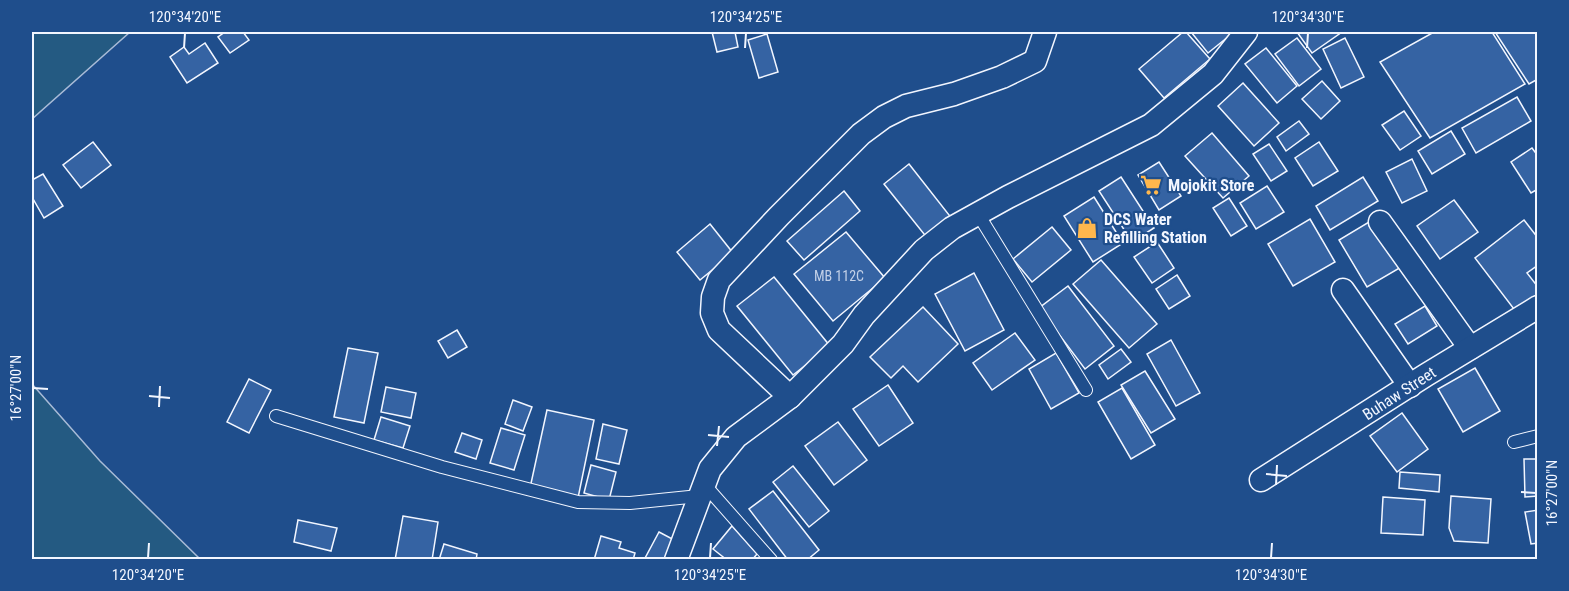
<svg xmlns="http://www.w3.org/2000/svg" width="1569" height="591" viewBox="0 0 1569 591" font-family="'Roboto Condensed',sans-serif">
<style>
.green{fill:#245a82;stroke:#a8bbd7;stroke-width:1.5}
.building{fill:#3563a3;stroke:#f2f6ff;stroke-width:1.5}
.lines{fill:none;stroke-linecap:round;stroke-linejoin:round}
.lane-casing{stroke:#f2f6ff;stroke-width:14}
.street-casing{stroke:#f2f6ff;stroke-width:25}
.lane{stroke:#1f4e8c;stroke-width:12}
.street{stroke:#1f4e8c;stroke-width:22}
.ticks{fill:none;stroke:#f2f6ff;stroke-width:2}
.labels{text-anchor:middle;stroke-width:4.5;stroke-linejoin:round;paint-order:stroke}
.number-label{font-size:14px;fill:#c3d1e8}
.poi-label{font-size:16px;font-weight:bold;fill:#f2f6ff;stroke:#1f4e8c;text-anchor:start}
.street-label{font-size:16px;fill:#f2f6ff;stroke:#1f4e8c}
.neatline{fill:none;stroke:#f2f6ff;stroke-width:2}
.ticks-label{font-size:15px;text-anchor:middle;fill:#f2f6ff}
</style>
<rect width="100%" height="100%" fill="#1f4e8c"/>
<g class="green">
<polygon points="32,32 130,32 32,119"/>
<polygon points="32,384 100,461 200,559 32,559"/>
</g>
<g class="building">
<polygon points="225,32 243,32 249,40 230,53 218,37"/>
<polygon points="712,32 735,32 738,47 717,52"/>
<polygon points="1183,32 1186,32 1210,59 1164,98 1139,69"/>
<polygon points="1191,32 1234,32 1208,53"/>
<polygon points="1297,32 1342,32 1312,53"/>
<polygon points="1434,32 1492,32 1525,84 1430,138 1380,62"/>
<polygon points="1495,32 1538,32 1538,79 1529,84"/>
<polygon points="767,34 778,72 759,78 748,40"/>
<polygon points="1297,38 1321,69 1299,86 1275,54"/>
<polygon points="1345,38 1364,77 1341,88 1323,49"/>
<polygon points="205,43 218,63 187,83 170,57 184,47 189,54"/>
<polygon points="1266,48 1297,86 1277,103 1245,64"/>
<polygon points="1322,81 1340,101 1321,119 1302,99"/>
<polygon points="1243,83 1279,123 1254,146 1218,106"/>
<polygon points="1517,97 1531,121 1476,153 1462,128"/>
<polygon points="1404,111 1421,136 1400,150 1382,125"/>
<polygon points="1299,121 1309,134 1286,151 1277,137"/>
<polygon points="1451,131 1465,154 1432,174 1418,151"/>
<polygon points="1212,133 1249,176 1223,198 1185,156"/>
<polygon points="93,142 111,165 81,188 63,165"/>
<polygon points="1319,142 1338,171 1313,186 1295,158"/>
<polygon points="1269,144 1287,171 1271,181 1253,154"/>
<polygon points="1532,148 1538,156 1538,189 1531,193 1511,162"/>
<polygon points="1412,159 1427,191 1402,203 1386,172"/>
<polygon points="1159,162 1181,196 1159,210 1138,175"/>
<polygon points="909,164 953,220 928,239 884,184"/>
<polygon points="43,174 63,206 44,218 32,197 32,180"/>
<polygon points="1121,177 1154,228 1132,242 1099,191"/>
<polygon points="1363,177 1378,201 1330,230 1316,206"/>
<polygon points="1267,186 1284,212 1256,229 1240,203"/>
<polygon points="844,191 860,211 804,260 787,241"/>
<polygon points="1094,197 1123,243 1093,262 1064,216"/>
<polygon points="1229,198 1247,226 1231,236 1213,208"/>
<polygon points="1454,200 1478,232 1440,259 1417,226"/>
<polygon points="1310,219 1335,262 1293,286 1268,244"/>
<polygon points="1374,219 1403,266 1367,287 1339,240"/>
<polygon points="1524,220 1538,238 1538,265 1527,273 1538,287 1538,303 1520,317 1475,258"/>
<polygon points="710,224 733,253 700,280 677,252"/>
<polygon points="1052,227 1071,250 1032,282 1013,259"/>
<polygon points="846,232 885,278 833,321 794,274"/>
<polygon points="1157,242 1174,268 1152,283 1134,257"/>
<polygon points="1101,260 1157,324 1129,348 1073,284"/>
<polygon points="974,273 1004,330 965,351 935,294"/>
<polygon points="1177,275 1190,296 1169,309 1156,289"/>
<polygon points="774,277 830,346 793,375 737,306"/>
<polygon points="1068,286 1114,346 1085,369 1039,308"/>
<polygon points="1425,306 1437,326 1408,344 1395,324"/>
<polygon points="923,307 958,344 918,382 903,366 891,378 870,357"/>
<polygon points="457,330 467,347 448,358 438,341"/>
<polygon points="1015,333 1035,360 992,390 973,363"/>
<polygon points="1171,340 1200,393 1176,406 1147,354"/>
<polygon points="348,348 378,353 364,423 334,417"/>
<polygon points="1121,349 1131,362 1108,379 1099,365"/>
<polygon points="1056,353 1079,393 1051,409 1029,369"/>
<polygon points="1475,368 1500,411 1463,432 1438,389"/>
<polygon points="1145,371 1175,419 1151,433 1121,385"/>
<polygon points="249,379 271,390 249,433 227,422"/>
<polygon points="888,385 913,423 879,446 853,409"/>
<polygon points="386,387 416,393 411,418 381,412"/>
<polygon points="1122,388 1155,445 1131,459 1098,402"/>
<polygon points="513,400 532,407 523,431 505,424"/>
<polygon points="547,410 594,420 578,498 530,488"/>
<polygon points="1402,413 1428,449 1397,472 1370,436"/>
<polygon points="381,417 410,426 403,448 374,440"/>
<polygon points="838,422 867,460 834,485 805,446"/>
<polygon points="603,424 627,430 619,464 596,459"/>
<polygon points="501,428 525,435 514,470 490,463"/>
<polygon points="462,433 482,440 476,459 455,452"/>
<polygon points="1524,459 1538,459 1538,496 1525,497"/>
<polygon points="591,465 616,472 609,500 584,493"/>
<polygon points="793,466 829,511 809,527 773,482"/>
<polygon points="1400,472 1440,475 1439,492 1399,488"/>
<polygon points="773,491 819,550 807,560 788,560 749,509"/>
<polygon points="1451,496 1491,499 1488,543 1454,541 1449,528"/>
<polygon points="1383,497 1425,500 1423,535 1381,533"/>
<polygon points="1538,510 1538,543 1531,544 1525,512"/>
<polygon points="403,516 438,522 432,560 395,560"/>
<polygon points="298,520 337,528 331,551 294,542"/>
<polygon points="732,526 757,554 752,560 727,560 713,549"/>
<polygon points="659,532 680,543 672,560 644,560"/>
<polygon points="601,536 621,542 619,548 635,553 633,560 594,560"/>
<polygon points="444,544 477,554 476,560 439,560"/>
</g>
<g class="lines">
<defs>
<g id="lane">
<polyline points="978,214 1086,390"/>
<polyline points="276,416 442,467 578,502 630,503 699,496"/>
<polyline points="1514,442 1538,436"/>
<polyline points="703,483 771,560"/>
</g>
<g id="street">
<polyline points="1380,222 1470,348"/>
<polyline points="1343,290 1410,386"/>
<polyline points="790,397 843,344 864,315 924,250 952,228 1008,197 1151,125 1213,74 1246,32"/>
<polyline points="1261,480 1426,375 1538,307"/>
<polyline points="676,560 710,469 736,437 790,397 719,330 712,313 713,297 719,280 779,216 861,134 884,117 906,106 954,94 1002,77 1035,61 1045,32"/>
</g>
</defs>
<use href="#lane" class="lane-casing"/>
<use href="#street" class="street-casing"/>
<use href="#lane" class="lane"/>
<use href="#street" class="street"/>
</g>
<path class="ticks" d="M 184,48 L 185,33M 745,48 L 746,33M 1307,48 L 1308,33M 33,388 L 48,389M 149,396 L 170,398M 159,407 L 160,386M 708,435 L 729,437M 717,446 L 719,426M 1266,474 L 1287,476M 1276,485 L 1277,465M 1521,492 L 1536,493M 148,558 L 149,543M 710,558 L 711,543M 1271,558 L 1272,543"/>
<defs>
<symbol id="supermarket-bare" viewBox="-9 -9 18 18"><path d="M-6-5.5h2.5l.6 2H6L4.5 2H-2.5L-4.4-4H-6ZM-1.5 3.2a1.3 1.3 0 1 0 .1 0ZM3 3.2a1.3 1.3 0 1 0 .1 0Z" fill="#ffb74d" stroke="#1f4e8c" stroke-width="2.5" paint-order="stroke"/></symbol>
<symbol id="shop-bare" viewBox="-9 -9 18 18"><path d="M-5-2.5h2.3a2.7 3.5 0 0 1 5.4 0H5L5.5 6h-11ZM-1.5-2.5h3a1.5 2.3 0 0 0-3 0Z" fill="#ffb74d" stroke="#1f4e8c" stroke-width="2.5" paint-order="stroke"/></symbol>
</defs>
<g fill-rule="evenodd">
<use href="#supermarket-bare" x="1136" y="170" width="30" height="30"/>
<use href="#shop-bare" x="1072" y="213" width="30" height="30"/>
</g>
<g class="labels">
<g class="number-label">
<text x="839" y="281">MB 112C</text>
</g>
<g class="poi-label">
<text x="1168" y="191">Mojokit Store</text>
<text x="1104" y="225">DCS Water<tspan x="1104" dy="18">Refilling Station</tspan></text>
</g>
<g class="street-label">
<text transform="translate(1399 393) rotate(-33)" y="6">Buhaw Street</text>
</g>
</g>
<rect width="1569" height="591" fill="none" stroke="#1f4e8c" stroke-width="66"/>
<rect x="33" y="33" width="1503" height="525" class="neatline"/>
<g class="ticks-label">
<text x="185" y="22">120°34'20"E</text>
<text x="746" y="22">120°34'25"E</text>
<text x="1308" y="22">120°34'30"E</text>
<text transform="translate(16 388) rotate(-90)" y="5">16°27'00"N</text>
<text transform="translate(1552 493) rotate(-90)" y="5">16°27'00"N</text>
<text x="148" y="580">120°34'20"E</text>
<text x="710" y="580">120°34'25"E</text>
<text x="1271" y="580">120°34'30"E</text>
</g>
</svg>
